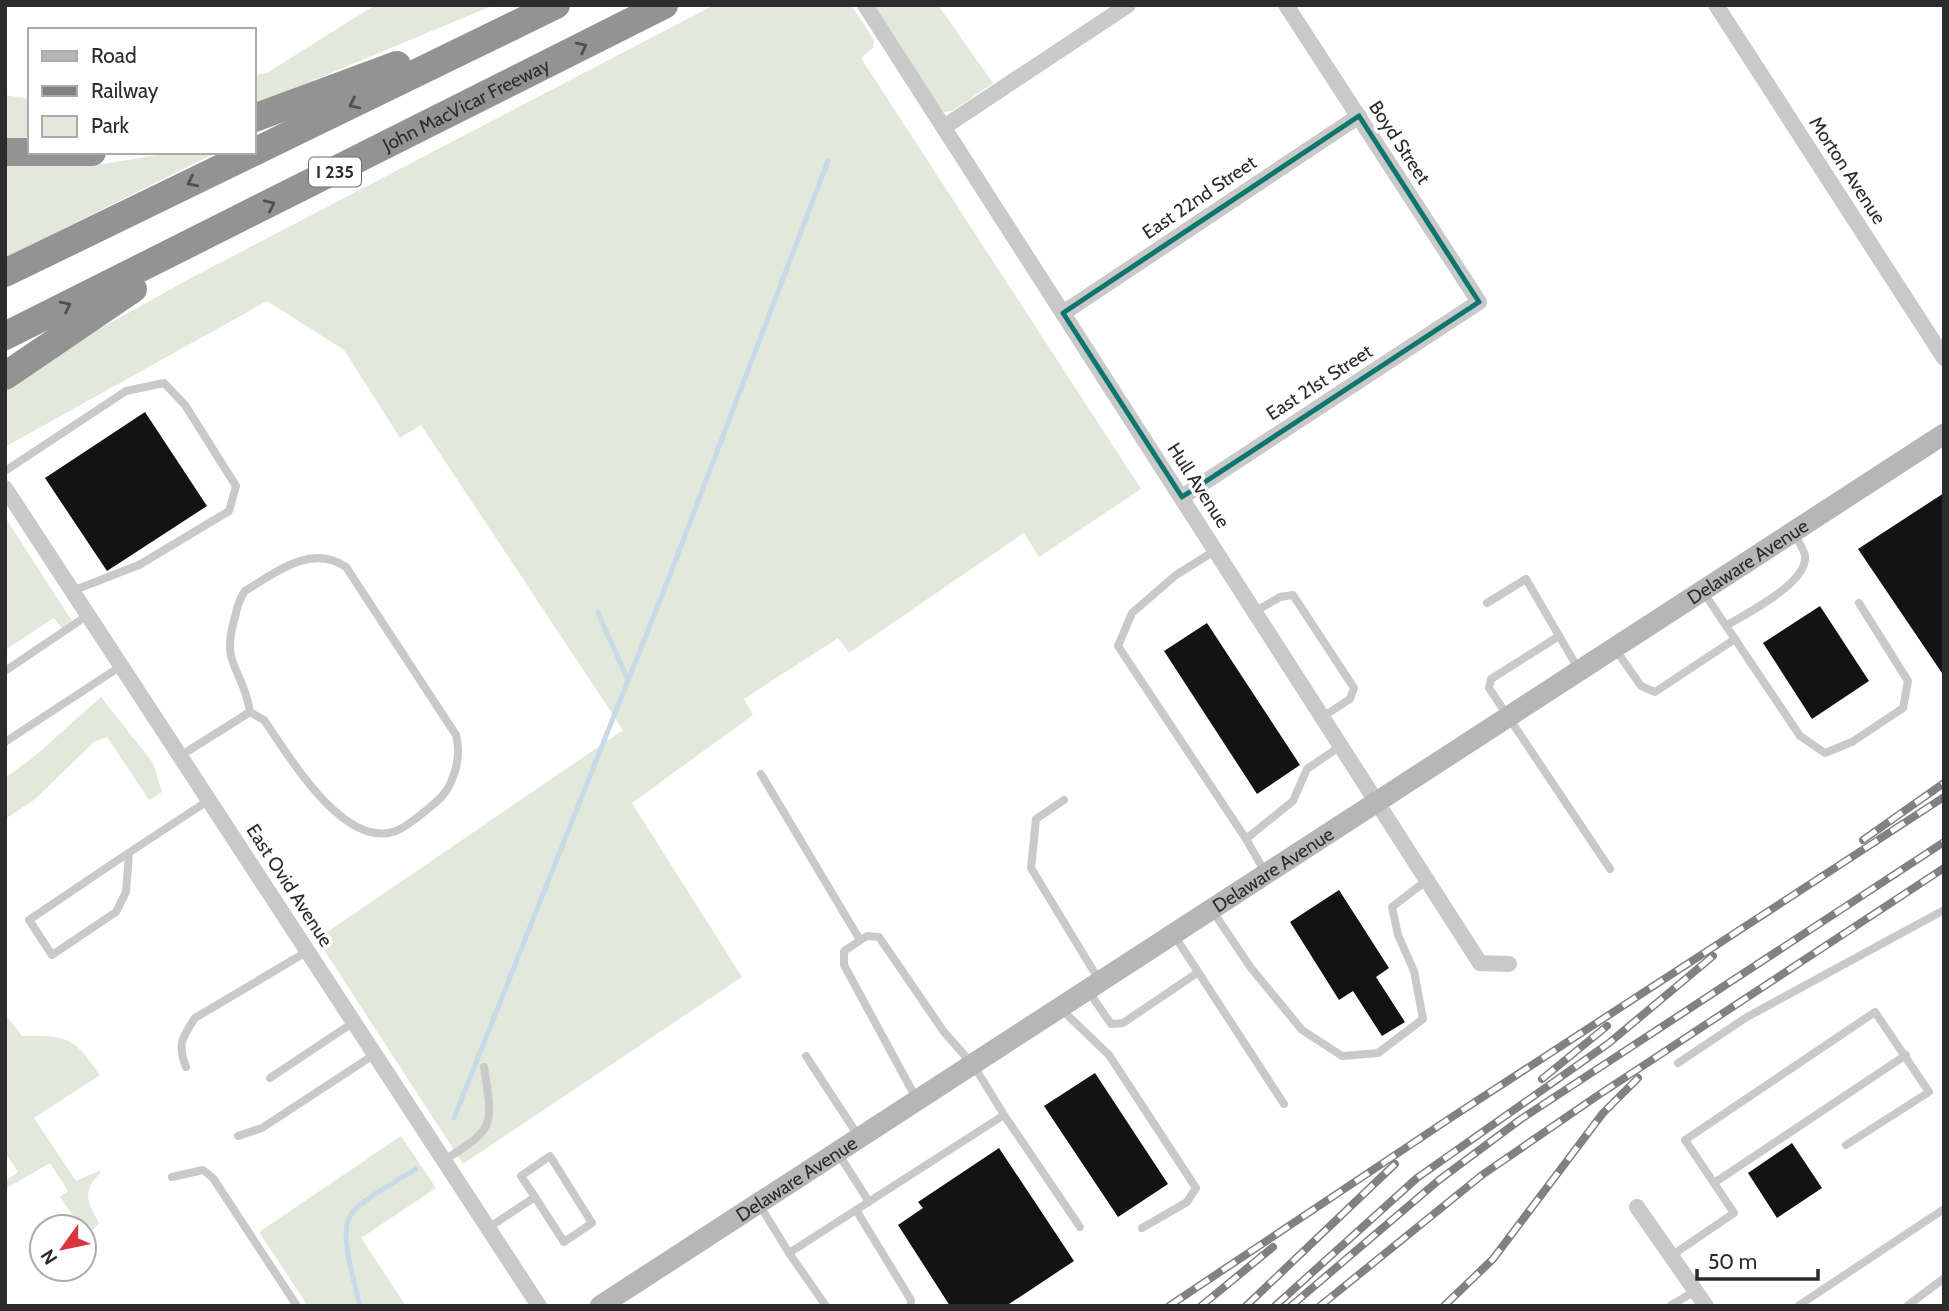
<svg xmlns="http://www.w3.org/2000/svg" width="1949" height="1311" viewBox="0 0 1949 1311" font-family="Cabin,sans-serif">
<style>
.green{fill:#e2e9da}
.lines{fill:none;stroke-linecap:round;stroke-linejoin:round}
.stream{stroke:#c7dae8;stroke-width:5}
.building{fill:#131313}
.lane{stroke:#c9c9c9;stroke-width:8}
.street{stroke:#c9c9c9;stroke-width:16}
.secondary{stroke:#b6b6b6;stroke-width:21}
.highway{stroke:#939393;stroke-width:28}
.rail-casing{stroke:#818181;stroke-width:8}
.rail{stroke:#fff;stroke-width:5;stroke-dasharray:16;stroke-linecap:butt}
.oneway{stroke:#505050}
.marked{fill:none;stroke:#0f766e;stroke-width:5;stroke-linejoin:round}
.labels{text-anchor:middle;stroke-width:7;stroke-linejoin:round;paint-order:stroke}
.shield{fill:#fff;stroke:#6b6b6b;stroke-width:2}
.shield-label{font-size:18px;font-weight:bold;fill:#2c2c2c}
.street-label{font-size:19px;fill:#2c2c2c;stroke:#fff}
</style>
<rect width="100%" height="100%" fill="#fff"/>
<g class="green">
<polygon points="375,5 494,5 254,105 254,75 267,73"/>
<polygon points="714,5 851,5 874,40 873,48 861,58 1141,489 1039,557 1024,533 849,653 838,638 744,699 753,715 632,803 742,977 463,1164 317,939 623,730 421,425 400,438 344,350 267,301 5,447 5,388 85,337 189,279"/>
<polygon points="873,5 938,5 993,83 952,111 945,112 939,109"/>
<polygon points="5,95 30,99 30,144 5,142"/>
<polygon points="175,152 217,152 5,258 5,165 97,165"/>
<polygon points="5,517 72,621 62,628 54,618 5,650"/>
<polygon points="101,697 153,763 162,792 149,800 107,737 94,742 34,800 5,819 5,778 35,756"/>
<path d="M 5,1014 L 22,1036 C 68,1035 73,1037 100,1075 L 34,1118 L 76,1181 L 101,1170 L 100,1174 C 81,1191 88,1203 99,1223 L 93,1230 L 81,1227 L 60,1197 L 68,1191 L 50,1163 L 5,1189 L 5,1181 L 18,1172 L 5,1152 Z"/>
<polygon points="401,1136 436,1188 361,1238 406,1306 308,1306 259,1232"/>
</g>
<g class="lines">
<g class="stream">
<polyline points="598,613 628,680"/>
<polyline points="454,1118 668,580 828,161"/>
<path d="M 360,1306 C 355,1284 341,1241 348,1220 C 354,1202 400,1180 416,1169"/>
</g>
</g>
<g class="building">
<polygon points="145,412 207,506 107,571 45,478"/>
<polygon points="1944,493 1944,676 1858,549"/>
<polygon points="1820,606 1869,681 1812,719 1763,643"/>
<polygon points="1207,623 1300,765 1257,794 1164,651"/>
<polygon points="1339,890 1389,968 1376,977 1405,1022 1382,1036 1353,991 1339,1000 1290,922"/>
<polygon points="1095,1073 1168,1184 1118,1217 1044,1106"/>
<polygon points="1792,1143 1822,1188 1777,1218 1748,1173"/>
<polygon points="999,1148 1074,1261 1006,1306 950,1306 898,1225 923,1208 918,1202"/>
</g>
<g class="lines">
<g class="lane">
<polyline points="5,471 126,391 164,383 185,405 236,486 229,511 139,565 72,591"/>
<polyline points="1216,550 1176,575 1132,613 1118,646 1246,839"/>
<polyline points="1704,593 1800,736 1825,753 1852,742 1903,708 1908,681 1859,603"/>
<polyline points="1487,603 1526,579 1579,670"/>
<polyline points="1256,611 1280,597 1293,595 1354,688 1350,699 1324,716"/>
<path d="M 1726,626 C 1747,613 1808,583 1805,556 C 1804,549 1797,539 1793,532"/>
<polyline points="1559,636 1491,679 1489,688 1610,869"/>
<polyline points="1616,650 1641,686 1655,692 1735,639"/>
<polyline points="5,671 88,615"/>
<polyline points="5,742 121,666"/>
<path d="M 180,756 L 250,712 C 243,667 220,667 235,617 C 237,607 239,599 245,591 C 275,573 311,543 346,567 L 456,735 C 462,757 454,788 435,803 C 424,812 409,826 396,831 C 343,850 288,754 264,720 L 250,712"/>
<polyline points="761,774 860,940"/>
<polyline points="1064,800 1036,819 1031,868 1099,980"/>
<path d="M 129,853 L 126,892 L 116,912 L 52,955 L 29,920 C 89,879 149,839 209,800"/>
<polyline points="1265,872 1246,839 1293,801 1307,769 1342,745"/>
<polyline points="1212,910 1251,968 1302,1030 1342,1056 1378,1053 1423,1019 1414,971 1398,935 1392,907 1427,880"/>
<polyline points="1174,935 1284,1104"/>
<polyline points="1089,992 1111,1024 1123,1023 1197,973"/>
<polyline points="1061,1009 1109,1055 1196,1188 1187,1202 1142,1228"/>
<polyline points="806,1056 859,1137"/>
<polyline points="1678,1063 1747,1017 1944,910"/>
<path d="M 186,1067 C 177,1044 182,1038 195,1018 L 308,951"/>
<polyline points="270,1078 354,1022"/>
<polyline points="1004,1115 1080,1227"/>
<polyline points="238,1136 262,1128 375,1054"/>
<polyline points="838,1153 869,1202"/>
<path d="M 444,1160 C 496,1128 493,1126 484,1067"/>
<polyline points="172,1177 203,1170 213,1178 297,1306"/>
<polyline points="1714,1183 1906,1055"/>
<polyline points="759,1204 789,1253 1004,1115 974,1066 944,1032 879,937 867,936 844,951 844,965 916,1098"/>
<polyline points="856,1210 911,1300 911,1306"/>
<polyline points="488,1228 535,1197 564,1242 592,1223 550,1156 521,1176 535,1197"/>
<polyline points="789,1253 826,1306"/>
<polyline points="1671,1256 1734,1213 1685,1140 1875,1012 1929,1092 1846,1145"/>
<polyline points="1670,1306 1695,1291"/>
<polyline points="1798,1306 1944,1209"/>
<polyline points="1907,1306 1943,1279"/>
</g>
<g class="street">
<polyline points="865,5 1480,963 1509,964"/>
<polyline points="1716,5 1944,358"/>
<polyline points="944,127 1128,5"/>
<polyline points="1063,313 1359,116"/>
<polyline points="5,488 539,1306"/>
<polyline points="1182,497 1479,302 1286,5"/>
<polyline points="1637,1207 1706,1306"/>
</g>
<path class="secondary" id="s1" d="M 600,1306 L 1944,434"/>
<g class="highway">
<polyline points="254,118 397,65"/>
<polyline points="5,152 92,152"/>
<polyline points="254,152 556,5"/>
<polyline points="5,273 254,152"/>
<path id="s2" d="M 5,336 L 664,5"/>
<polyline points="5,376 133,289"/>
</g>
<defs>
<g id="rail">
<polyline points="1863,840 1944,783"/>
<polyline points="1542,1079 1607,1026"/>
<polyline points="1169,1306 1452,1117 1944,797"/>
<polyline points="1201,1306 1273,1247"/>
<polyline points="1246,1306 1395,1164"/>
<polyline points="1275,1306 1417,1178 1609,1043 1713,956"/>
<polyline points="1291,1306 1439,1180 1521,1119 1944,842"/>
<polyline points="1320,1306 1482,1175 1597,1096 1944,868"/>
<polyline points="1444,1306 1493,1259 1603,1113 1638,1078"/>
</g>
</defs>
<use href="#rail" class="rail-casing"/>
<use href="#rail" class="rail"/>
</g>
<defs><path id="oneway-chevron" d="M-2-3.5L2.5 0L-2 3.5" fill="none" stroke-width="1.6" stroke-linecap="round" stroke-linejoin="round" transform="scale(1.75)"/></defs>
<g class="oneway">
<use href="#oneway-chevron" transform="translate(582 47) rotate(-27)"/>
<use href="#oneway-chevron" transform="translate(354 104) rotate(154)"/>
<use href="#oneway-chevron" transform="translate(192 182) rotate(154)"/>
<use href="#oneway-chevron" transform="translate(270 205) rotate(-25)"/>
<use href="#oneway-chevron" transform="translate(66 306) rotate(-27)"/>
</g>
<path class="marked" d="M 1359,116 L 1479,302 L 1182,497 L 1063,313 Z"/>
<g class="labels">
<rect class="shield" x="309" y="157.5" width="52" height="29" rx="5"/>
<g class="shield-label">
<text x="335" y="178">I 235</text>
</g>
<g class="street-label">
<text dy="7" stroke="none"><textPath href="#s2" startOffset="516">John MacVicar Freeway</textPath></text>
<text transform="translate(1400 142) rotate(57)" y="7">Boyd Street</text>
<text transform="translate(1848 170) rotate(57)" y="7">Morton Avenue</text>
<text transform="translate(1199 197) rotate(-34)" y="7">East 22nd Street</text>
<text transform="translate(1319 382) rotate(-33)" y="7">East 21st Street</text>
<text transform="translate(1199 485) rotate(57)" y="7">Hull Avenue</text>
<text dy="7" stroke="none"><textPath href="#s1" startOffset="1368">Delaware Avenue</textPath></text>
<text dy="7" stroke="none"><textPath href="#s1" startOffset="802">Delaware Avenue</textPath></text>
<text transform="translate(290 885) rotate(57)" y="7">East Ovid Avenue</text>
<text dy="7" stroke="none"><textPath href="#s1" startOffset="234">Delaware Avenue</textPath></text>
</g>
</g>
<rect width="1949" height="1311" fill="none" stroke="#2c2c2c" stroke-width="14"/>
<rect x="28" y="28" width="228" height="126" fill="#ffffff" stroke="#ababab" stroke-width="2"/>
<rect x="42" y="51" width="35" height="10" fill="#b6b6b6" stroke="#ababab" stroke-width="2"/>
<text x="91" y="63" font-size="21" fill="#2c2c2c">Road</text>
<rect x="42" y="86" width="35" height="10" fill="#818181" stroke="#ababab" stroke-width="2"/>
<text x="91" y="98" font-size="21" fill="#2c2c2c">Railway</text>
<rect x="42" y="116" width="35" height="21" fill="#e2e9da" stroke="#ababab" stroke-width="2"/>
<text x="91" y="133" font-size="21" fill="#2c2c2c">Park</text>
<g transform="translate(63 1248) rotate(237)"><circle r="33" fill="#ffffff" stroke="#ababab" stroke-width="2"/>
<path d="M0-5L12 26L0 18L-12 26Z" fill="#d9383e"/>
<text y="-10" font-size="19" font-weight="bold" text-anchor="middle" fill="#2c2c2c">N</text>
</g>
<path d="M1697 1269v10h121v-10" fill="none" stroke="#2c2c2c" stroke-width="3.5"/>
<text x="1708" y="1269" font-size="21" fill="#2c2c2c" stroke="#ffffff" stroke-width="5" paint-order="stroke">50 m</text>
</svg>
